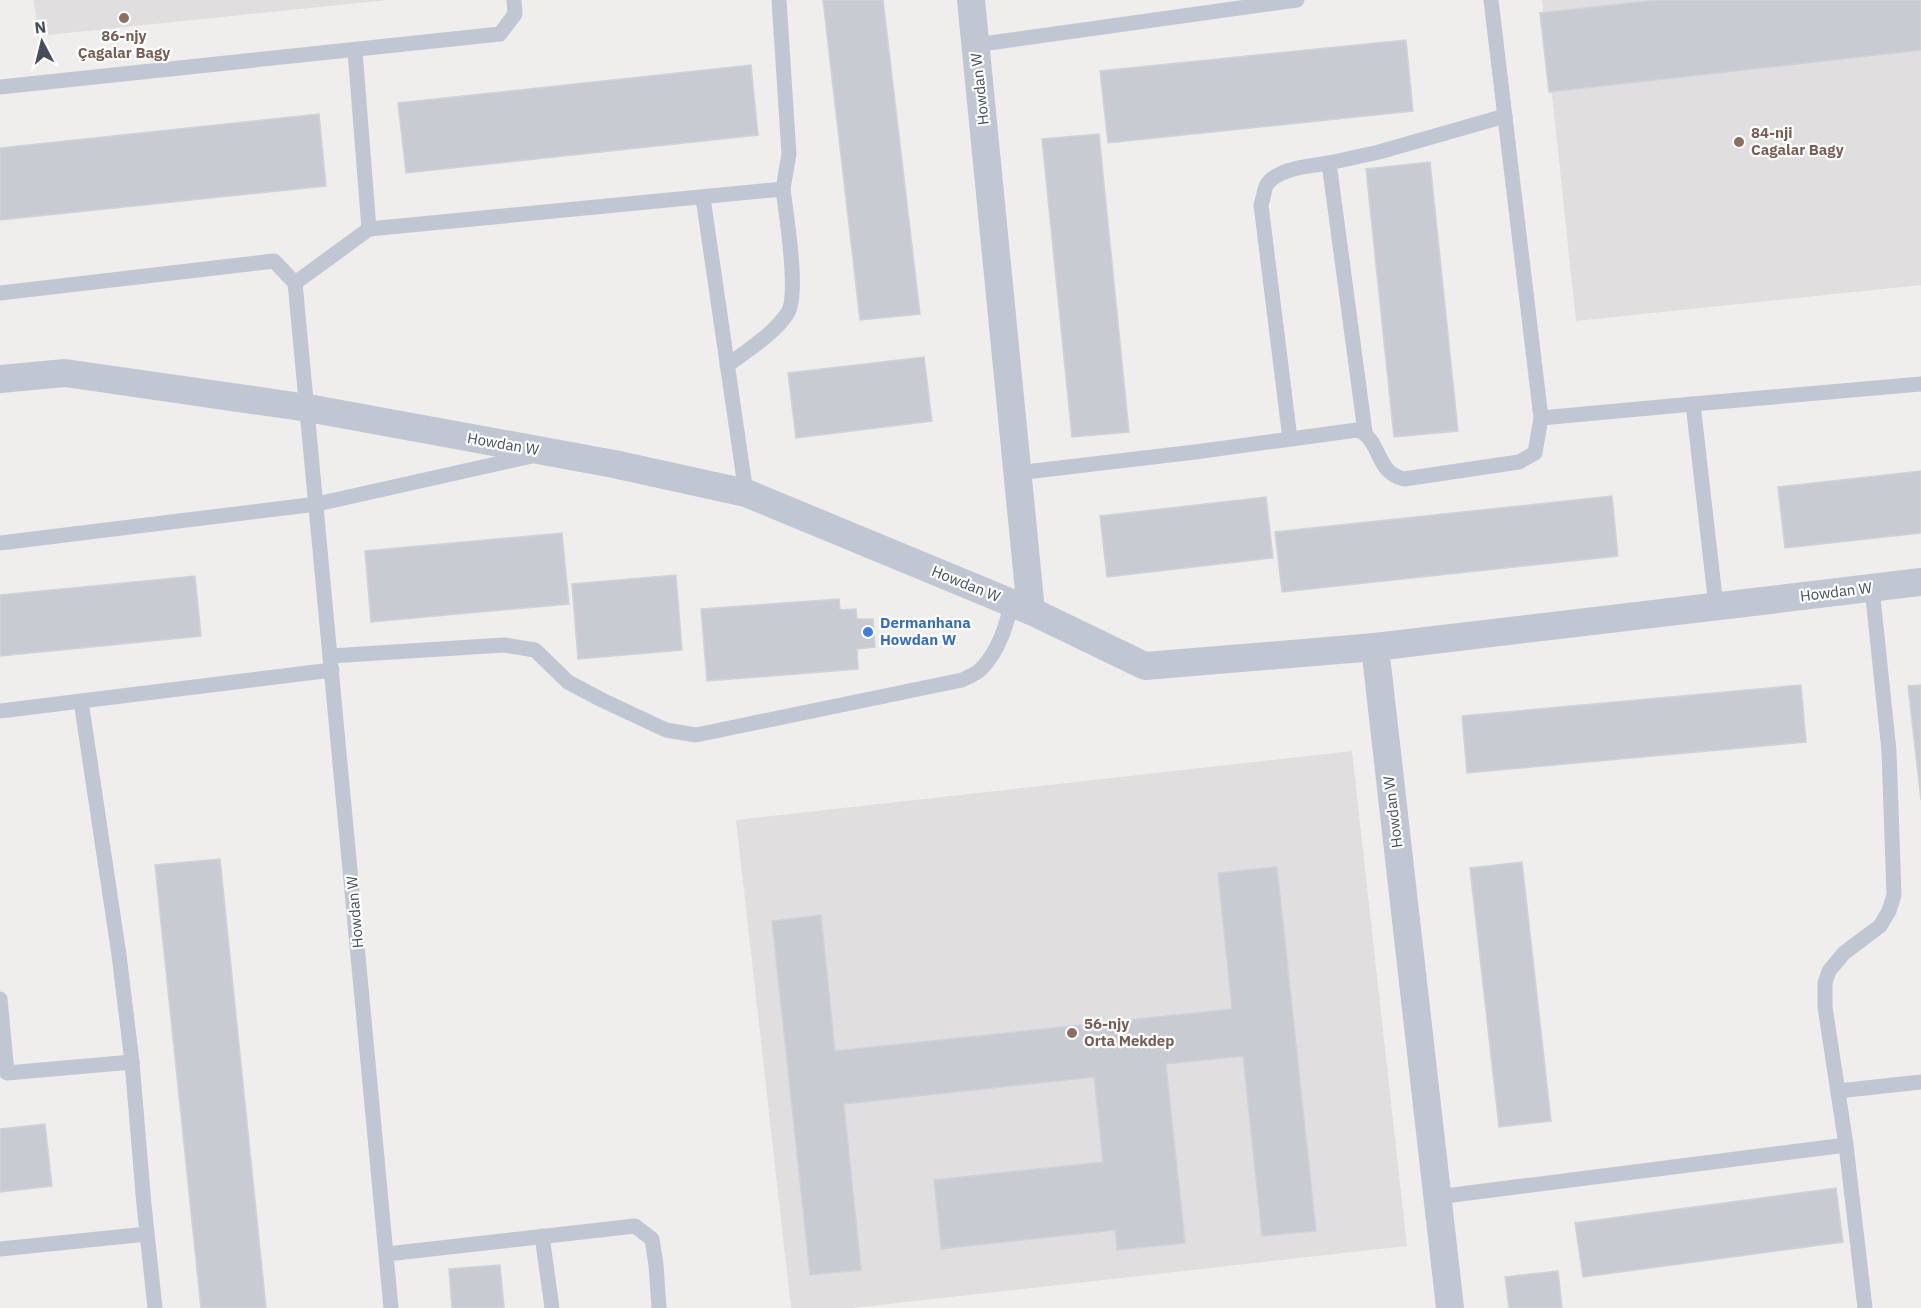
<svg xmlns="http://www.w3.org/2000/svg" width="1921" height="1308" viewBox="0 0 1921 1308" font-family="'IBM Plex Sans',sans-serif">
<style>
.education{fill:#e1dedf}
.building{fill:#c9cbd3;stroke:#d1d2d9;stroke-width:1.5}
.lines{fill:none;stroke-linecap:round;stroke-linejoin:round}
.service{stroke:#c0c7d3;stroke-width:15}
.minor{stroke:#c0c7d3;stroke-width:28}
.education-dot{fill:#8d6e63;stroke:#fff;stroke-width:2}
.shop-dot{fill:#3f7fe0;stroke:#fff;stroke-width:2}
.labels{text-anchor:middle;stroke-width:4.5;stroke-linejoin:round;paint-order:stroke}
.education-label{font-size:15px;font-weight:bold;fill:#785e54;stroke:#fff;text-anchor:start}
.street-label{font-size:15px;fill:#454e5a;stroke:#fff}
.shop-label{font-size:15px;font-weight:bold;fill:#366cbe;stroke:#fff;text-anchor:start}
</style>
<rect width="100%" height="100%" fill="#f0eded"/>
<g class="education">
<polygon points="34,0 388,0 38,36"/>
<polygon points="1542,0 1921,0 1921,285 1576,321"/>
<polygon points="1352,751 1407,1246 853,1308 791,1308 736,820"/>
</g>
<g class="building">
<polygon points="823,0 883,0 920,314 860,320"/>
<polygon points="1657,0 1921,0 1921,50 1549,92 1540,13"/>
<polygon points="1406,40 1413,111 1108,143 1100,71"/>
<polygon points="751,65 758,135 406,173 398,103"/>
<polygon points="319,114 326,186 0,220 0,148"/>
<polygon points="1099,134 1129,432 1072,437 1042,139"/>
<polygon points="1430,162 1458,431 1394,437 1366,169"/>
<polygon points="924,357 932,421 796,438 788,373"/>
<polygon points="1921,471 1921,533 1785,548 1778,487"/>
<polygon points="1612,496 1618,556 1282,592 1275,532"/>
<polygon points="1266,497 1273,558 1107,577 1100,516"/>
<polygon points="562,533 569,604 371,622 365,551"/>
<polygon points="676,575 682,650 578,659 572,584"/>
<polygon points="195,576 201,636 0,656 0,595"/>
<polygon points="839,599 840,610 856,609 857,619 873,619 875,647 857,649 858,669 707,681 701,609"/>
<polygon points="1801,685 1806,742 1467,773 1462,716"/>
<polygon points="1921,685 1921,800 1908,686"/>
<polygon points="220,859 266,1308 201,1308 155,865"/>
<polygon points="1522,862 1551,1121 1499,1127 1470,868"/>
<polygon points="1277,867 1316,1231 1262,1236 1243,1056 1166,1064 1185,1243 1117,1250 1115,1230 941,1249 934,1180 1103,1162 1094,1077 844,1104 861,1270 810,1275 772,921 821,915 835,1051 1232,1009 1218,873"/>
<polygon points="45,1124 52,1186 0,1192 0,1129"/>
<polygon points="1836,1188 1843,1242 1583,1277 1575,1223"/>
<polygon points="500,1265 504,1308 452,1308 449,1269"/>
<polygon points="1558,1271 1562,1308 1509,1308 1505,1277"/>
</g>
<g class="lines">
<g class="service">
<polyline points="1491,0 1541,418 1693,404 1716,606"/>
<polyline points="975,45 1297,0"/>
<polyline points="355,51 369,229 295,283 391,1308"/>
<polyline points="0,87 500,34 515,14 514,0"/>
<polyline points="703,198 746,493"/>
<polyline points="369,229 783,189 789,154 779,0"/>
<polyline points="0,293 274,261 295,283"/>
<path d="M 727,366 C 747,350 773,335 787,314 C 800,297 786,214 783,189"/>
<polyline points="1693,404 1921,384"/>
<polyline points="1365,432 1329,163 1379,152 1505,116"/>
<path d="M 1290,439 L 1261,205 C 1263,199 1264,192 1266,186 C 1275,168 1312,166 1329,163"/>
<path d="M 1017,473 L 1195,452 L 1357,430 C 1382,439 1374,472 1404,479 L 1519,462 L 1535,453 L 1541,418"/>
<polyline points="0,543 317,504 532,456"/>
<path d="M 330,656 L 504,645 L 535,650 L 568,682 L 602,700 L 666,730 L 696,735 L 962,680 C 968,677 977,674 982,668 C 999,650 1006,626 1012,603"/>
<polyline points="81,701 119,955 132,1062"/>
<polyline points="0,711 332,670"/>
<polyline points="0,999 7,1073 132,1062 144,1205 155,1308"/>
<polyline points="1838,1091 1921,1082"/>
<polyline points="1437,1197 1846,1145"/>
<polyline points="542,1236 552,1308"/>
<polyline points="0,1249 147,1234"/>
<polyline points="387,1254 635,1226 652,1239 656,1265 659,1308"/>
<polyline points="1865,1308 1846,1145 1825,1007 1825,983 1829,971 1844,953 1880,926 1889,911 1894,895 1889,751 1872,588"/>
</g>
<g class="minor">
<polyline points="971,0 1031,611"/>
<polyline points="0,379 65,373 308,408 614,464 746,493 1031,611 1145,666 1375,647 1921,582"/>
<polyline points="1375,647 1450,1308"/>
</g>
</g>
<g class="education-dot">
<circle cx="124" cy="18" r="6"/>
<circle cx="1739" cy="142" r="6"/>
<circle cx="1072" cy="1033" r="6"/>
</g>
<circle class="shop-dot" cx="868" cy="632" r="6"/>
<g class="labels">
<g class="education-label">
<text x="124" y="41" text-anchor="middle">86-njy<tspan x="124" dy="17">Çagalar Bagy</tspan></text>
<text x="1751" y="138">84-nji<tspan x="1751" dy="17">Cagalar Bagy</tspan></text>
<text x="1084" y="1029">56-njy<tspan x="1084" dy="17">Orta Mekdep</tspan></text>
</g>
<g class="street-label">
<text transform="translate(980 89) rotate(-96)" y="5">Howdan W</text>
<text transform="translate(503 444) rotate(10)" y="5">Howdan W</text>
<text transform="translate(966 584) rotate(22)" y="5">Howdan W</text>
<text transform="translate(1836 592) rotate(-7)" y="5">Howdan W</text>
<text transform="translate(1393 812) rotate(-97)" y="5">Howdan W</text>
<text transform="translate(355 912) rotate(-95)" y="5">Howdan W</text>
</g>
<g class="shop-label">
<text x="880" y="628">Dermanhana<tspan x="880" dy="17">Howdan W</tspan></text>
</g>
</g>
<g transform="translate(42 42) rotate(353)" stroke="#ffffff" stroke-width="4.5" paint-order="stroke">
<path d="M0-4.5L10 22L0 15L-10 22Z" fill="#454e5a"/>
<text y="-9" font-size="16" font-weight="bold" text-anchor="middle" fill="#454e5a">N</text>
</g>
</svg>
